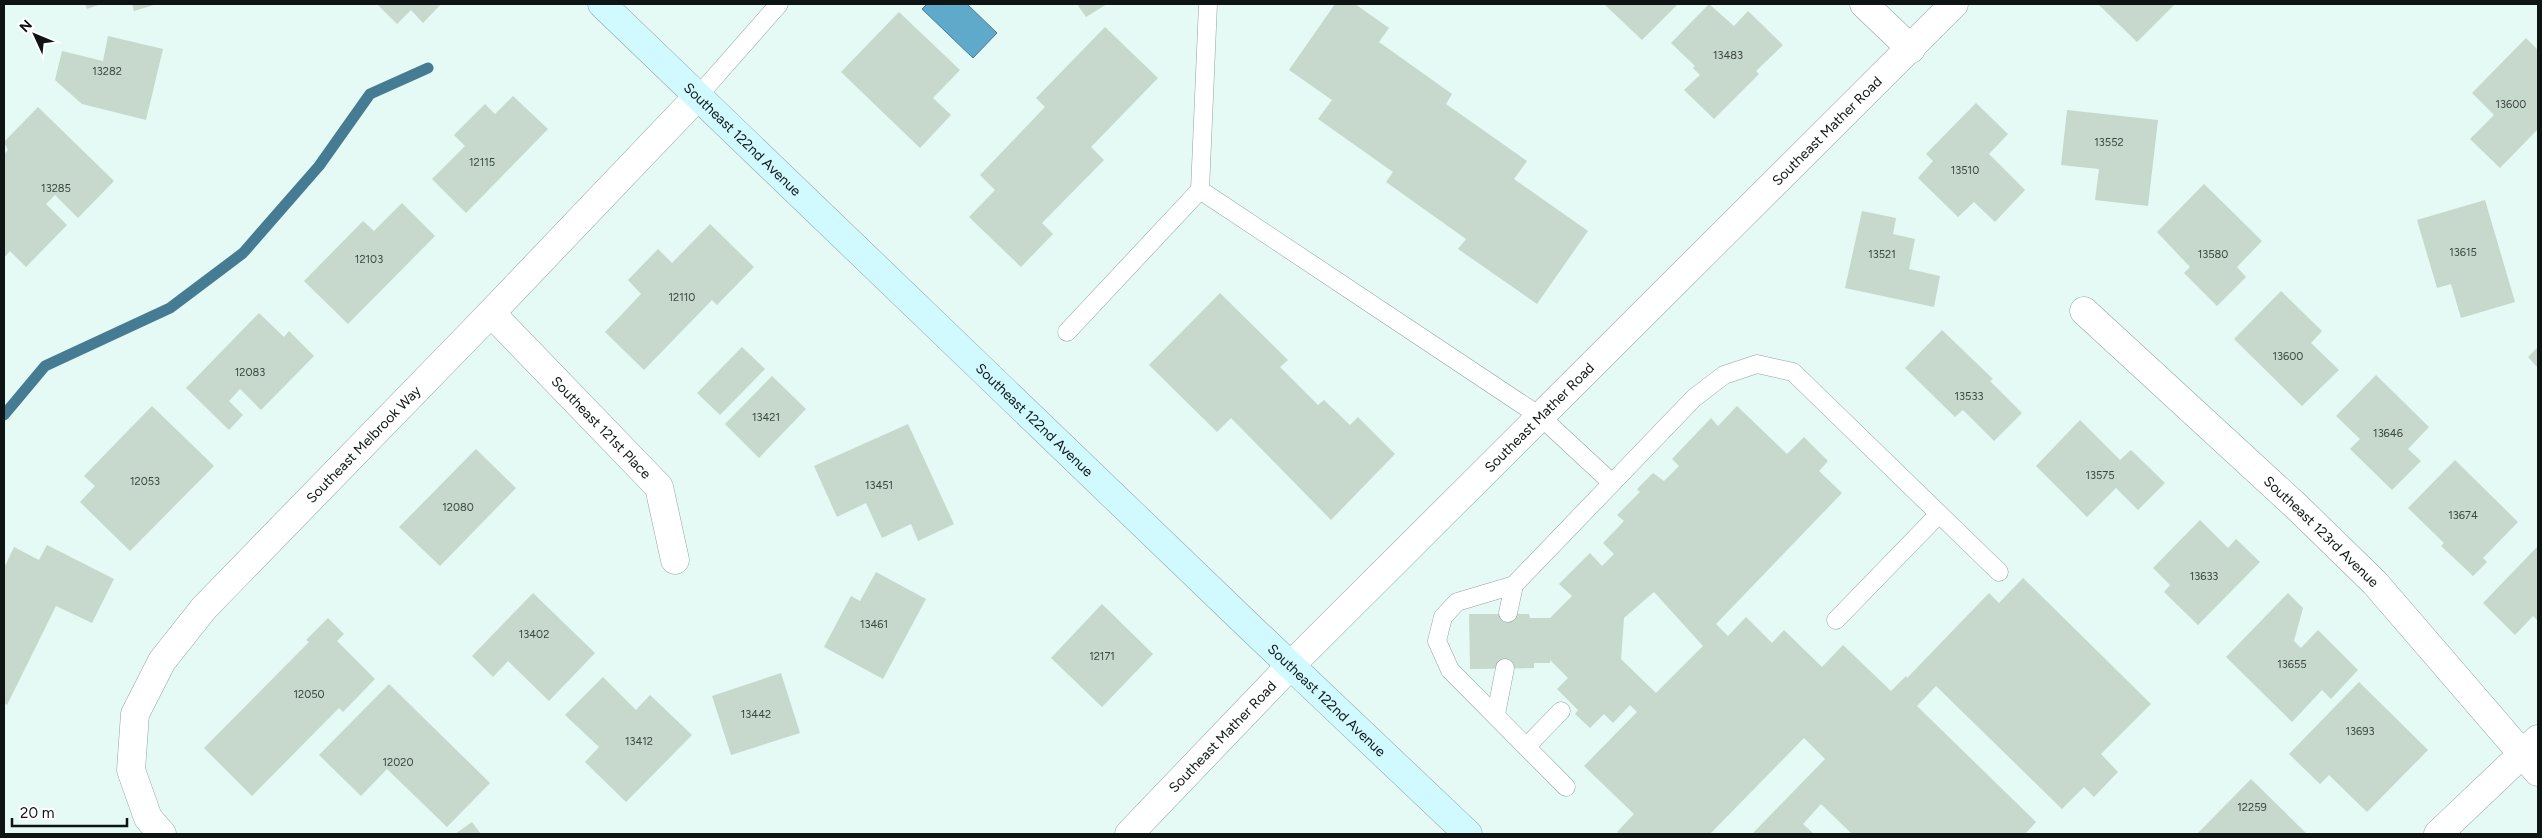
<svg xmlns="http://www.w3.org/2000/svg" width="2542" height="838" viewBox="0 0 2542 838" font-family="Figtree,sans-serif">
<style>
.water{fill:#5fa9ca;stroke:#467c93}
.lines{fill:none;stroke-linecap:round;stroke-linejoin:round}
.stream{stroke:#467c93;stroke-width:11}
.building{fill:#c7d8cd;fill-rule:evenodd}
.service-casing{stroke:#90a4a0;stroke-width:19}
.minor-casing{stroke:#90a4a0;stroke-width:29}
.tertiary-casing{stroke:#90a4a0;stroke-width:29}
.secondary-casing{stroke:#90a4a0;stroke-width:29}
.service{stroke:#fff;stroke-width:18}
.minor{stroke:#fff;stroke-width:28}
.tertiary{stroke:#fff;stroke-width:28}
.secondary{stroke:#d0faff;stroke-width:28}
.labels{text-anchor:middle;stroke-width:4;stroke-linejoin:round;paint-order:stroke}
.number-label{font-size:11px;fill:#3c4542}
.street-label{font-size:14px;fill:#0d1413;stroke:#fff}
</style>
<rect width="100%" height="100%" fill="#e5faf5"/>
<polygon class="water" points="927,4 967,4 997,33 973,58 922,9"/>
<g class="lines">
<polyline class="stream" points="4,415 45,366 170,308 243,253 319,166 370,94 428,68"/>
</g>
<g class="building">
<polygon points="85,4 101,4 87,9"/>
<polygon points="132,4 157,4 134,11"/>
<polygon points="377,4 441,4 423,23 411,10 397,24"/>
<polygon points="1077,4 1107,4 1086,17"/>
<polygon points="1335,4 1355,4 1389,28 1379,42 1452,94 1446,104 1527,161 1514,179 1588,231 1537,304 1458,249 1466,239 1386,182 1393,172 1318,119 1332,100 1289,70"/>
<polygon points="1604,4 1678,4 1642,40"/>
<polygon points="1709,4 1734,26 1748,11 1783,45 1756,71 1759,74 1714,119 1684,90 1700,75 1693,68 1695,66 1671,43"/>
<polygon points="2098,4 2175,4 2137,42"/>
<polygon points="899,12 960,70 933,98 951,115 920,148 841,72"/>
<polygon points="1105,27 1158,78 1091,147 1104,160 1042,223 1053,234 1021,267 969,217 995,190 980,175 1045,107 1036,98"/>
<polygon points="108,36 163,49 146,120 82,104 55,80 62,51 103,61"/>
<polygon points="2526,38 2538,50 2538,129 2500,168 2470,139 2494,115 2472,93"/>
<polygon points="513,96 548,129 466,213 432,179 465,146 454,135 485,104 495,114"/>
<polygon points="1976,103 2008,134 1989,154 2025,190 1995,222 1974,202 1958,217 1918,178 1933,161 1926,154"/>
<polygon points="38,107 114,181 78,218 55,195 46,204 67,225 26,267 10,251 4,258 4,154 8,150 4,142"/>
<polygon points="2067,110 2158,120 2148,206 2095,200 2099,169 2061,165"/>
<polygon points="2204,184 2262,241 2237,267 2246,277 2217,306 2184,273 2190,267 2157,232"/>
<polygon points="2485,200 2515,302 2461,318 2451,284 2437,288 2417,220"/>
<polygon points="402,203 435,236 348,324 304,281 363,221 374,231"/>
<polygon points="1862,211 1896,218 1893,234 1915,239 1909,269 1940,276 1934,307 1845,288"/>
<polygon points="710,224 754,267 717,305 712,300 644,370 605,332 641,294 628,280 658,249 672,263"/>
<polygon points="2281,291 2322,331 2311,343 2339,370 2302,406 2234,339"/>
<polygon points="1220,293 1288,360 1280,367 1318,405 1324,400 1350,425 1358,417 1395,454 1331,520 1231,418 1217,432 1149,365"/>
<polygon points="259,313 284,337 289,331 314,356 261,410 240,389 229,401 243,415 229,430 186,388"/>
<polygon points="1942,330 1993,379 1990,381 2022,413 1994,441 1963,410 1955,417 1905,368"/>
<polygon points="742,347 765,369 720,415 697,393"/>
<polygon points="2538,347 2538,368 2528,357"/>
<polygon points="2376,375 2429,427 2408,449 2421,461 2392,490 2350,449 2360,439 2336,416"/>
<polygon points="772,376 806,409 759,458 725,424"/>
<polygon points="152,406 214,466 130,551 80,502 95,486 84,476"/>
<path d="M 1737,406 L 1787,454 L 1804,437 L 1828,461 L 1819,471 L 1842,493 L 1716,624 L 1728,636 L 1746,617 L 1772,643 L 1784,630 L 1822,667 L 1843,645 L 1891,691 L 1906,676 L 1907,678 L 1989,593 L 1999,603 L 2023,578 L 2151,704 L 2101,754 L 2118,772 L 2094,797 L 2084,787 L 2062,809 L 1936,686 L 1917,706 L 2036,822 L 2025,834 L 1852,834 L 1821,804 L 1803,824 L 1814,834 L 1752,834 L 1825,759 L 1804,738 L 1710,834 L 1620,834 L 1617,832 L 1634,814 L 1584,766 L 1637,712 L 1630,705 L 1613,723 L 1604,714 L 1590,728 L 1575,714 L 1578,710 L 1557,689 L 1568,678 L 1550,660 L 1550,663 L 1534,663 L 1534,668 L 1470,669 L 1469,614 L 1529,614 L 1530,618 L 1550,618 L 1572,596 L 1559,584 L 1590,553 L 1602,566 L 1614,554 L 1603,543 L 1624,521 L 1617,515 L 1640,492 L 1637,489 L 1653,473 L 1664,481 L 1679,466 L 1672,459 L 1711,418 L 1718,426 ZM 1654,592 L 1703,646 L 1656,693 L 1621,659 L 1624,618 Z"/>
<polygon points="2080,420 2120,460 2131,450 2165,483 2138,510 2116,488 2087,517 2036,466"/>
<polygon points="908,424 954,524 918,541 911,524 882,538 866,503 837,517 814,466"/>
<polygon points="476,449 516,488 440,566 399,527"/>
<polygon points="2455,460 2518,522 2483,558 2487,562 2473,576 2441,546 2444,543 2408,508"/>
<polygon points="2200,520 2228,548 2236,539 2260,562 2198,625 2164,592 2170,585 2153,568"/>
<polygon points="47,545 114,579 92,623 56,606 7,705 4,703 4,568 14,547 39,560"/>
<polygon points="2538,546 2538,621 2533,616 2515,635 2483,603"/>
<polygon points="876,572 926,599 883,679 824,647 851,596 860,601"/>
<polygon points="533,593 595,653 549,701 508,661 493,677 472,656"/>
<polygon points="2288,593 2303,608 2294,641 2301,648 2318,630 2358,670 2331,699 2322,690 2292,722 2226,657"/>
<polygon points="1102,604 1153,654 1102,707 1051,658"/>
<polygon points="328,618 344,634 337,641 375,679 343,712 339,708 252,796 204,748 309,642 306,640"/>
<polygon points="781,673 800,733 731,755 712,696"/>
<polygon points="603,677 636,710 650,695 692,735 626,802 585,762 599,747 565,715"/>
<polygon points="2359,682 2428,750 2367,812 2329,775 2320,784 2289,754"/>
<polygon points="389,684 490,783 447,827 387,769 361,796 319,755"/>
<polygon points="2251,779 2307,834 2197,834"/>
<polygon points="472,822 481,834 455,834"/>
</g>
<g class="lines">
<defs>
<g id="service">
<polyline points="1208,4 1200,190 1541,417 1612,483"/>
<polyline points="698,96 779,4"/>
<polyline points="1067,332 1200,190"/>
<polyline points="1514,585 1457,602 1443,617 1437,641 1450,670 1566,787"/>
<polyline points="1508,613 1514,585 1694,398 1724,375 1757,364 1793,372 1999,572"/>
<polyline points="1836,620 1939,514"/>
<polyline points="1496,714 1505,668"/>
<polyline points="1527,746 1561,711"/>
</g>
<g id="minor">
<polyline points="1864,4 1911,49"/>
<path id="s1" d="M 2084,311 L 2297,507 L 2375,583 L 2538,772"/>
<path id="s2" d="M 491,313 L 659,487 L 675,560"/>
<path id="s3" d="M 1290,666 L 1954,4"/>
<path id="s4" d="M 162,834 L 148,818 L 131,770 L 135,714 L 162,661 L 204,608 L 491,313 L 698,96"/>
<polyline points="2438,834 2538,739"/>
</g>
<g id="tertiary">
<path id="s5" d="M 1129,834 L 1290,666"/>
</g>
<g id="secondary">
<path id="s6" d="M 602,4 L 1252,629 L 1468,834"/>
</g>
</defs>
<use href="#service" class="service-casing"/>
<use href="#minor" class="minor-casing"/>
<use href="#tertiary" class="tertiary-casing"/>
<use href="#secondary" class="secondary-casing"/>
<use href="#service" class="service"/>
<use href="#minor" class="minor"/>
<use href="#tertiary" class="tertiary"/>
<use href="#secondary" class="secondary"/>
</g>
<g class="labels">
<g class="number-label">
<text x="1728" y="59">13483</text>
<text x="107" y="75">13282</text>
<text x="2511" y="108">13600</text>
<text x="2109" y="146">13552</text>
<text x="482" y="166">12115</text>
<text x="1965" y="174">13510</text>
<text x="56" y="192">13285</text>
<text x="2463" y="256">13615</text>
<text x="1882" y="258">13521</text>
<text x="2213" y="258">13580</text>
<text x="369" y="263">12103</text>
<text x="682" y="301">12110</text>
<text x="2288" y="360">13600</text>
<text x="250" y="376">12083</text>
<text x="1969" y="400">13533</text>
<text x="766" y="421">13421</text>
<text x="2388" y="437">13646</text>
<text x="2100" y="479">13575</text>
<text x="145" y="485">12053</text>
<text x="879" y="489">13451</text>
<text x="458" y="511">12080</text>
<text x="2463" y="519">13674</text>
<text x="2204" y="580">13633</text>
<text x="874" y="628">13461</text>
<text x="534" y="638">13402</text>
<text x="1102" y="660">12171</text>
<text x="2292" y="668">13655</text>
<text x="309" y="698">12050</text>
<text x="756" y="718">13442</text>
<text x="2360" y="735">13693</text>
<text x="639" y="745">13412</text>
<text x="398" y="766">12020</text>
<text x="2252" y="811">12259</text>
</g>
<g class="street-label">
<text dy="5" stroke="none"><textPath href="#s3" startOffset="758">Southeast Mather Road</textPath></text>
<text dy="5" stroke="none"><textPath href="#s6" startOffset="195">Southeast 122nd Avenue</textPath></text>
<text dy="5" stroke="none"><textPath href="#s3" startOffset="352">Southeast Mather Road</textPath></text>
<text dy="5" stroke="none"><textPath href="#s6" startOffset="600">Southeast 122nd Avenue</textPath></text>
<text dy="5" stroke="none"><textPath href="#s2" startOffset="159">Southeast 121st Place</textPath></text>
<text dy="5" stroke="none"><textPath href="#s4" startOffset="484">Southeast Melbrook Way</textPath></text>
<text dy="5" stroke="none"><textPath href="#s1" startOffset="324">Southeast 123rd Avenue</textPath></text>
<text dy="5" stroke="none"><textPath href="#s6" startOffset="1005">Southeast 122nd Avenue</textPath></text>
<text dy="5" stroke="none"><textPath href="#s5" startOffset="135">Southeast Mather Road</textPath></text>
</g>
</g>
<rect width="2542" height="838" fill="none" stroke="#0d1413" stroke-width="10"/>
<g transform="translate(35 35) rotate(314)" stroke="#ffffff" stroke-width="4" paint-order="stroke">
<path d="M0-4L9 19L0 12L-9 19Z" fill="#0d1413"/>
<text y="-8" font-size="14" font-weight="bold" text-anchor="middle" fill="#0d1413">N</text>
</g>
<path d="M12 818v8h115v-8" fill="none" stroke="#0d1413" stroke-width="2.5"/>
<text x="20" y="818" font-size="15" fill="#0d1413" stroke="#ffffff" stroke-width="4" paint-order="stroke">20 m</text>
</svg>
